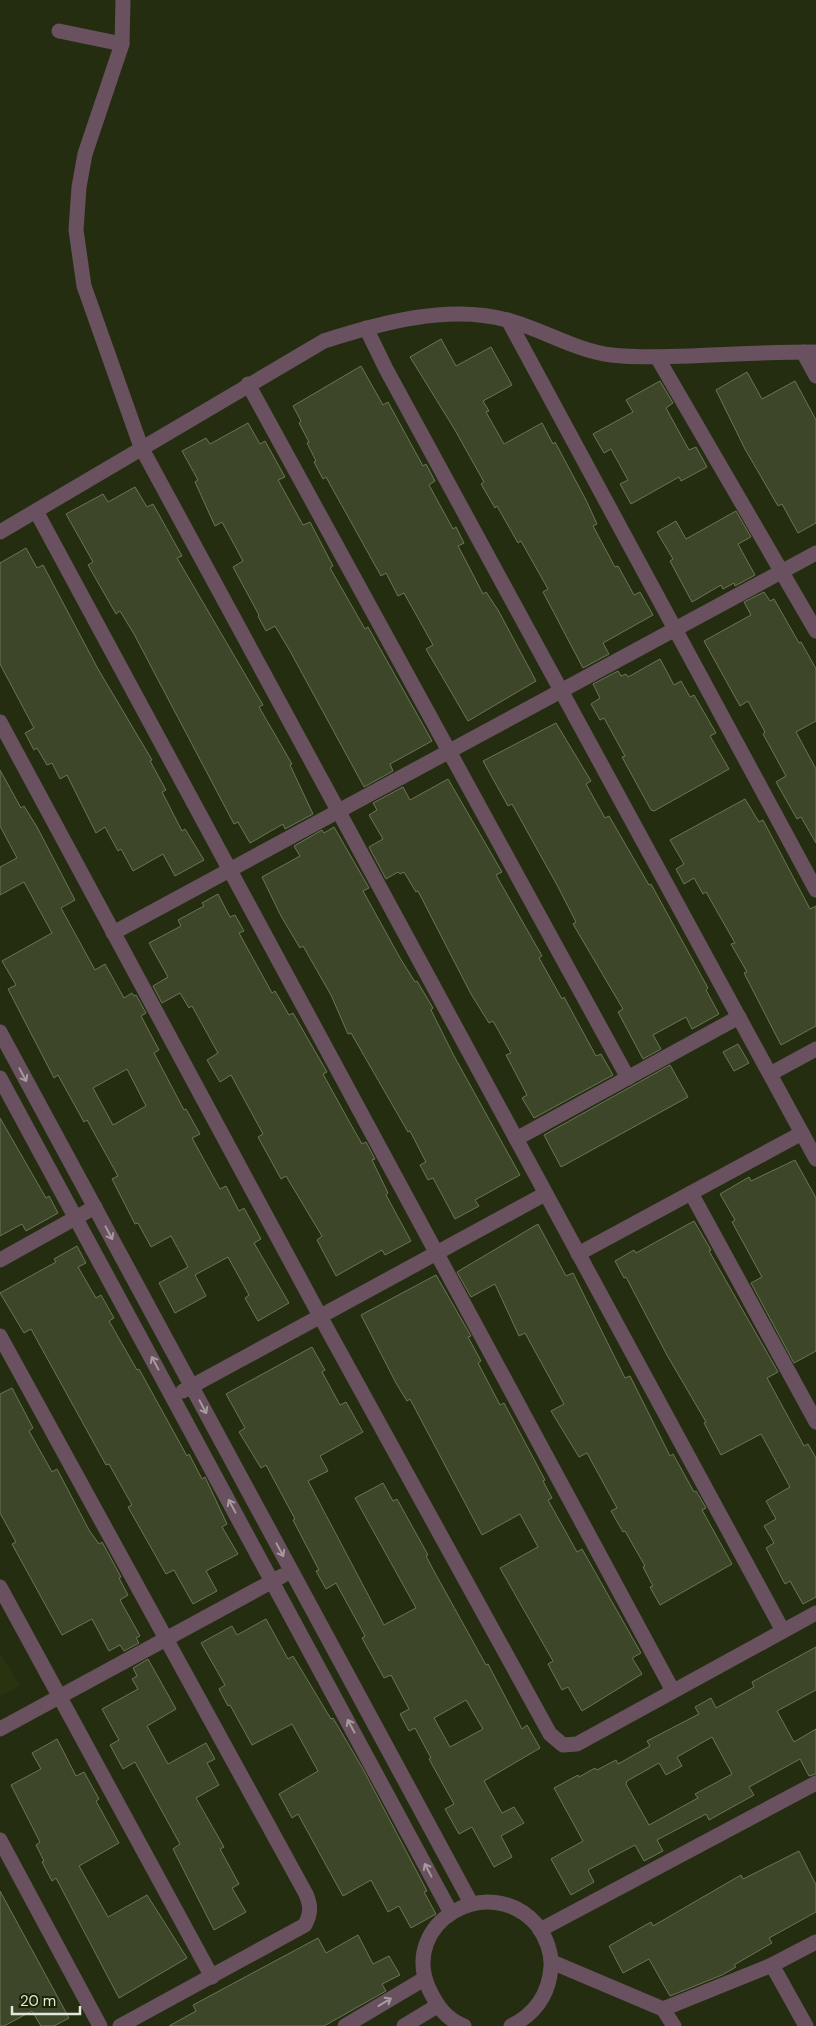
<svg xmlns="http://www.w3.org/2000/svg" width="816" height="2026" viewBox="0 0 816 2026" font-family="'DM Sans',sans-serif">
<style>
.built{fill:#2a330f}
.building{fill:#3d4629;stroke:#6b7556;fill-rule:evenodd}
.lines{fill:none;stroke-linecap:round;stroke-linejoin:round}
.minor{stroke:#6a5160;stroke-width:15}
.oneway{stroke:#a69c9c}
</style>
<rect width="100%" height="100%" fill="#252d11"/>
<polygon class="built" points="0,1653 20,1685 0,1697"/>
<g class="building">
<polygon points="441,339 456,366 491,347 512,385 483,401 489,411 486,412 504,444 542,423 553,444 555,442 586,500 597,524 593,526 615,567 618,566 634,595 640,592 653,615 603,643 609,654 583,668 543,592 548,589 521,541 518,543 497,506 495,508 481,484 484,482 455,430 410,357"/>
<polygon points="361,366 383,405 388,402 423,466 426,464 435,481 429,485 453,529 456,527 464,543 458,546 467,563 483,594 486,592 498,610 536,681 468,721 426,649 433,645 404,593 398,596 386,573 381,576 326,477 323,479 314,462 316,461 307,443 309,442 299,423 301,421 293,406"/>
<polygon points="747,372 762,399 795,381 816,420 816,523 798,533 782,504 778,506 745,449 716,390"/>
<polygon points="660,381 673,403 666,408 689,450 696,447 707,467 681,481 679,477 631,504 620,484 628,480 611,449 604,453 593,434 633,412 626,400"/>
<polygon points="248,423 260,444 265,441 285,477 278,480 303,525 310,522 333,566 330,568 365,629 368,627 432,741 390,764 393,771 364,787 290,651 275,626 266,631 258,616 259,615 233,567 243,561 222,522 215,526 195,482 198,480 182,451 206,438 210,444"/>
<polygon points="135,487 147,507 153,504 182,556 177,558 263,705 259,707 292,764 290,765 313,814 285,829 283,824 250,843 238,822 234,824 134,634 120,611 116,614 88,565 93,562 66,514 103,494 108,502"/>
<polygon points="736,511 751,537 738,544 755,575 735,586 734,583 723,589 721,585 692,602 670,561 673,559 657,532 676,521 686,539"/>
<polygon points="26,548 37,568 43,565 98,669 152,760 150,761 166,790 162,792 182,831 185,829 204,860 175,876 163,854 133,871 121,849 118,851 105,827 96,833 67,775 60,779 52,763 47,765 37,748 34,750 25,733 34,728 0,664 0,563"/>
<polygon points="764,592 770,601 774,599 799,643 801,642 816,669 816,721 796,732 816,769 816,843 801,817 797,819 776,782 786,776 763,734 765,732 748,701 740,706 704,641 751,615 744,602"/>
<polygon points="660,659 674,685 681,681 690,697 694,695 716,733 710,736 729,769 654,811 651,810 622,757 625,756 604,718 600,720 591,704 600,698 593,684 618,671 621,676 626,674 628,677"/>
<polygon points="556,723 591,781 586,784 605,818 609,816 649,885 651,884 708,988 706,990 719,1014 692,1029 686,1017 653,1035 661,1049 643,1059 618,1012 623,1009 573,924 576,922 557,885 512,804 508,806 483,761"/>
<path d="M 0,770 L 21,808 L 24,806 L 37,827 L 75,900 L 61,908 L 95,970 L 105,964 L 124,998 L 132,993 L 134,996 L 136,995 L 146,1013 L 141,1016 L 159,1050 L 154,1053 L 184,1110 L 186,1109 L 200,1134 L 192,1138 L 220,1189 L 226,1186 L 239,1211 L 244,1208 L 261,1239 L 254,1243 L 289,1303 L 258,1321 L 245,1298 L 249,1295 L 228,1257 L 195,1275 L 206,1296 L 175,1313 L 159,1283 L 188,1267 L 171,1236 L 151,1247 L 138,1223 L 135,1224 L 112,1179 L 118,1176 L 87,1120 L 84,1122 L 58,1075 L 54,1078 L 8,989 L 16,985 L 2,961 L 52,933 L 24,882 L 0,895 L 0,867 L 17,858 L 0,826 ZM 127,1069 L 146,1106 L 113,1125 L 93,1088 Z"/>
<polygon points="448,779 502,872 496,875 542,956 539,958 562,999 564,997 596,1056 601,1054 613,1075 534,1118 522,1098 527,1095 506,1055 511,1053 493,1021 489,1023 471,994 418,891 416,892 404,872 400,874 398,872 386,879 369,847 383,839 369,815 377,810 373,803 403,787 410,800"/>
<polygon points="745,799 759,822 763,820 810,909 816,906 816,1026 781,1045 744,973 747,972 731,944 735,943 706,892 703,894 694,878 684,884 676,869 684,864 670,840"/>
<polygon points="334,827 369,888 363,891 400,958 415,982 417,981 433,1008 431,1010 454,1056 520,1175 475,1200 479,1206 455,1219 433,1178 428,1180 420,1165 426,1162 410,1131 408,1132 351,1033 348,1034 331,995 303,946 300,948 281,916 262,877 300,856 294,846 322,830 324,833"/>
<polygon points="218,894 230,917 235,915 244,931 239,933 272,993 275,991 289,1015 293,1013 327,1072 323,1074 350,1123 362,1144 366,1142 375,1159 372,1160 388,1193 386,1195 411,1241 385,1255 382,1250 336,1276 317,1240 322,1236 286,1176 281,1179 258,1137 263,1134 231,1075 220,1082 207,1060 218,1053 192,1006 189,1008 180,993 162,1003 153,986 168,977 149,943 181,926 178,920 204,906 202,903"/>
<polygon points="738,1044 749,1063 734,1071 723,1052"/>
<polygon points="670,1065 688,1097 561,1167 544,1135"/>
<polygon points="0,1118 46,1198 49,1196 58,1213 26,1231 22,1224 0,1236"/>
<polygon points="795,1160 816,1198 816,1351 794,1363 751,1283 762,1277 732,1222 735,1220 720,1194 749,1177 751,1181"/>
<polygon points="694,1221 711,1250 709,1251 778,1372 767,1378 804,1446 808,1444 816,1458 816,1597 803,1604 790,1581 785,1584 766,1548 774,1543 764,1526 776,1519 766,1501 790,1487 761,1434 721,1455 704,1423 706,1422 667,1355 626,1277 624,1278 615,1261 634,1250 636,1253"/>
<polygon points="538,1224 566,1276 573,1273 625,1378 630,1376 670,1456 673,1454 694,1492 696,1491 706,1508 702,1510 732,1564 660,1605 650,1587 653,1586 643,1567 645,1566 625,1531 623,1532 611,1511 617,1508 587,1453 579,1457 551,1411 564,1404 525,1333 519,1336 495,1284 471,1297 457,1272"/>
<polygon points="77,1246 86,1263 78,1267 96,1298 101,1295 114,1318 109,1321 137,1370 139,1369 187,1456 189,1454 202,1479 205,1477 227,1524 222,1527 238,1554 206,1571 217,1591 193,1604 174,1570 166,1574 128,1507 132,1505 109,1464 106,1465 31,1329 24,1333 0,1293 56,1262 54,1259"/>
<polygon points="436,1275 471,1336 468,1337 481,1361 478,1363 500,1405 504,1403 545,1480 543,1481 552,1498 548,1500 577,1552 582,1549 641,1653 632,1658 642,1674 582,1711 568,1687 562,1690 548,1664 553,1661 500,1568 538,1547 520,1514 482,1535 410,1399 407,1401 396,1383 361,1315"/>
<path d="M 312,1347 L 325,1370 L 322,1372 L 340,1405 L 346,1402 L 363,1432 L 320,1456 L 328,1471 L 308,1481 L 384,1625 L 416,1608 L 355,1498 L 383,1483 L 393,1501 L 397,1499 L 428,1555 L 426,1556 L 435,1573 L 486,1665 L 488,1664 L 522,1729 L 527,1725 L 540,1748 L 484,1781 L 502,1813 L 514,1807 L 524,1823 L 501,1836 L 512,1857 L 494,1867 L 472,1827 L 459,1834 L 445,1809 L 454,1804 L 429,1759 L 431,1758 L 415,1728 L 409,1731 L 400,1714 L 409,1709 L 391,1675 L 384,1678 L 362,1638 L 365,1636 L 336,1583 L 326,1589 L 316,1571 L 319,1570 L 293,1520 L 295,1519 L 266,1465 L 261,1468 L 239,1432 L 245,1428 L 226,1394 ZM 466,1700 L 483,1729 L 450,1747 L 434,1718 Z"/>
<polygon points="12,1388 33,1428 29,1431 52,1472 57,1469 89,1530 99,1544 102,1542 121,1577 119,1578 128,1595 120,1600 140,1636 136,1638 139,1643 124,1651 120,1645 109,1651 92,1619 62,1635 12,1544 16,1542 0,1513 0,1394"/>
<polygon points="266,1619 288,1659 293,1656 331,1719 333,1718 363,1769 427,1891 424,1892 436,1914 411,1928 399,1906 388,1912 371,1880 343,1896 298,1814 292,1818 279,1794 318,1771 292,1724 252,1745 230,1705 228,1706 219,1689 225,1685 201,1643 232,1626 237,1635"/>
<path d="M 816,1647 L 816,1690 L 777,1711 L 794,1742 L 816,1729 L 816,1774 L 809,1776 L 800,1759 L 749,1787 L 754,1795 L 709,1820 L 706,1814 L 657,1840 L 663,1851 L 644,1861 L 635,1845 L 588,1870 L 594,1882 L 571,1895 L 551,1859 L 583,1841 L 554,1788 L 578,1775 L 579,1777 L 595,1768 L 597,1770 L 616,1760 L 618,1764 L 650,1746 L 647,1741 L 699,1714 L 695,1707 L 711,1698 L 716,1708 L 754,1687 L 752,1682 ZM 712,1737 L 732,1774 L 695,1794 L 698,1798 L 649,1825 L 626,1784 L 627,1781 L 659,1763 L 666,1775 L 682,1766 L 677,1757 Z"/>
<polygon points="148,1659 176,1709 147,1726 168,1764 206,1743 215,1759 207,1763 219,1785 196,1798 224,1847 220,1849 239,1884 232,1888 246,1912 214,1930 173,1849 180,1844 135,1762 123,1769 110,1745 119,1740 102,1709 138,1689 132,1679 137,1676 133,1668"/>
<polygon points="57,1739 76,1776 84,1772 99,1799 96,1801 119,1843 79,1866 108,1917 147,1895 187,1958 119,1998 56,1878 52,1881 42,1862 44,1861 36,1845 40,1842 11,1785 41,1769 32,1753"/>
<polygon points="799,1851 816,1885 816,1912 769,1938 772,1943 734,1965 736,1967 722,1975 670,1996 649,1959 623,1973 609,1946 651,1922 653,1926 741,1875 743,1879"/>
<polygon points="0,1891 69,2018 54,2026 41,2026 32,2011 4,2026 0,2026"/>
<polygon points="358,1935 373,1964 389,1956 400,1975 382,1984 386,1991 324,2026 169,2026 196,2011 193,2005 318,1938 326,1953"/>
</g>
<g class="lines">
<g class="minor">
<polyline points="123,0 122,44 85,154 79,187 76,230 84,286 141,447 783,1631"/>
<polyline points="59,31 122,44"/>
<polyline points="508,320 816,890"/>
<polyline points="366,328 386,369 816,1159"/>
<polyline points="803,352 816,376"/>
<polyline points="657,357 816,631"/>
<polyline points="248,384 628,1078"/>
<polyline points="36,511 673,1691"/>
<path d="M 0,532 L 324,341 C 380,323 448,304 507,320 C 542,329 574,350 611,355 C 637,358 664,357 691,356 C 732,354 774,352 816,352"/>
<polyline points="0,722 320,1316 550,1734 563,1745 577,1744 816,1613"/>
<polyline points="113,933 816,553"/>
<polyline points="0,1032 471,1903"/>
<polyline points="770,1074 816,1049"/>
<polyline points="0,1078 451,1913"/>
<polyline points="516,1139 739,1017"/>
<polyline points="691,1193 816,1422"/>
<polyline points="578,1254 802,1133"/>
<polyline points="0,1260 95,1207"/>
<path d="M 0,1336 L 306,1894 C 311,1906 311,1913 305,1925 L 120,2026"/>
<polyline points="183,1391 545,1194"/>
<polyline points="0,1587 212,1977"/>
<polyline points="0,1729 282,1576"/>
<polyline points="0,1840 100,2026"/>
<polyline points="540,1930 816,1783"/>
<polyline points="552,1962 663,2009 674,2026"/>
<polyline points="772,1965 806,2026"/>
<polyline points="663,2009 772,1965 816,1942"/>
<polyline points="345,2026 424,1979"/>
<polyline points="404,2026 437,2006"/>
<path d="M 464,2026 C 446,2019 437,2006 429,1989 C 399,1923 489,1870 537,1925 C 546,1937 552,1953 551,1967 C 549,1995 535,2014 511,2026"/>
</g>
</g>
<defs><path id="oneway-shaft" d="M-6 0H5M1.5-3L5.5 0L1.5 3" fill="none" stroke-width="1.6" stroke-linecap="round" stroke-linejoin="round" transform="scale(1.25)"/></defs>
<g class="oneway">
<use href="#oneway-shaft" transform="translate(23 1075) rotate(62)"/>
<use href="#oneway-shaft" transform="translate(109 1233) rotate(62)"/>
<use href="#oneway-shaft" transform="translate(155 1363) rotate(-118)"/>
<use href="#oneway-shaft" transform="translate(203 1407) rotate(62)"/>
<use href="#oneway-shaft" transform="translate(232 1506) rotate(-118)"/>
<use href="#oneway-shaft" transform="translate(280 1550) rotate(62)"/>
<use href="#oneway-shaft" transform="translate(351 1726) rotate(-118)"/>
<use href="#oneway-shaft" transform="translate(428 1870) rotate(-118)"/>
<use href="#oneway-shaft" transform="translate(385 2002) rotate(-31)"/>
</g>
<path d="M12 2006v8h68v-8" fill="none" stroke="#e2e8d7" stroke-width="2.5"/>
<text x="20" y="2006" font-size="15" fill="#e2e8d7" stroke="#1c2307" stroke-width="4" paint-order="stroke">20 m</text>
</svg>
